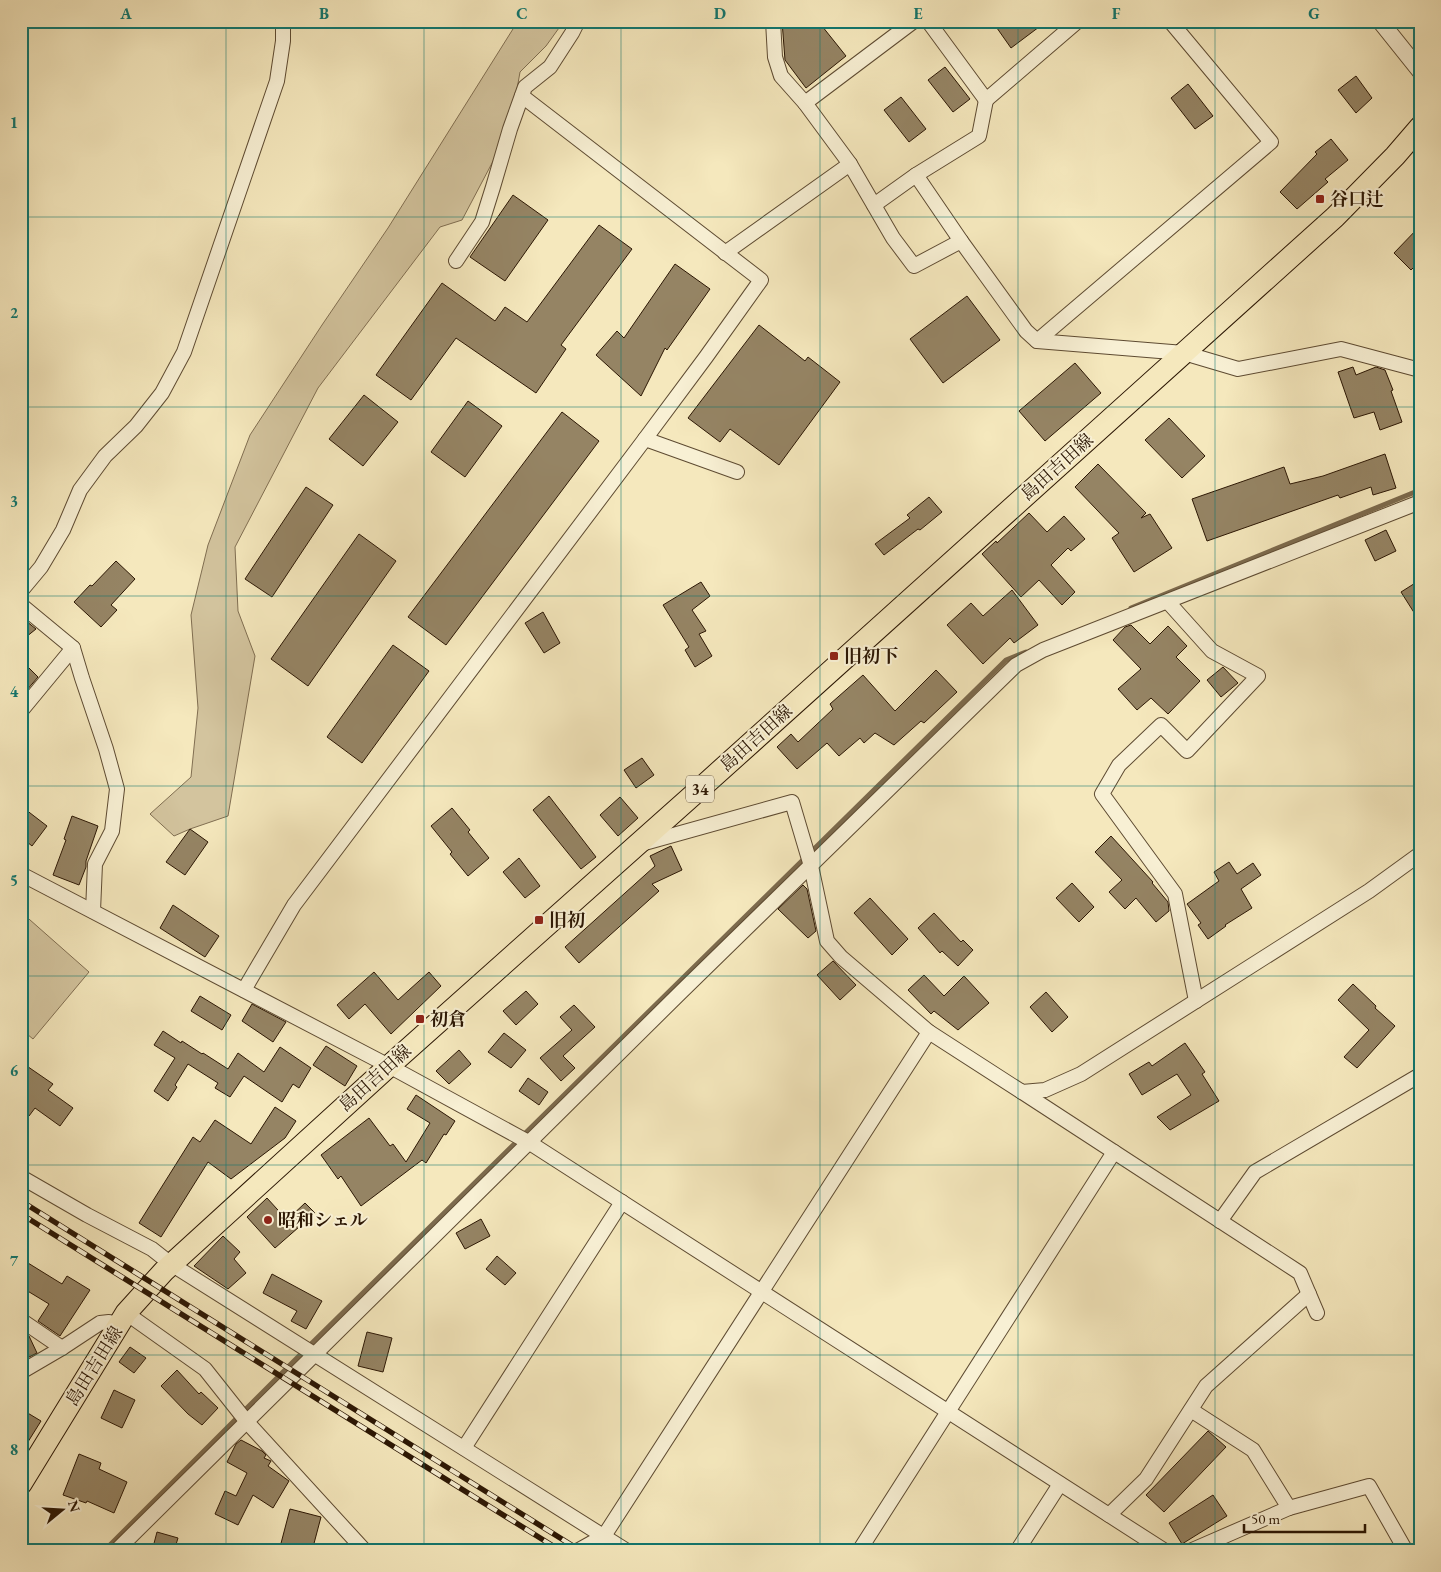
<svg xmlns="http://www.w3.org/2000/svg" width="1441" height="1572" viewBox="0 0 1441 1572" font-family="'EB Garamond','Noto Serif JP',serif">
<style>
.green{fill:#d3c49e;stroke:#806e51}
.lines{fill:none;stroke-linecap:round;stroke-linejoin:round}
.stream{stroke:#7c6a4d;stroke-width:5}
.building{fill:#958464;stroke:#2c1704}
.minor-casing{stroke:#5e4b32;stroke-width:16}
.tertiary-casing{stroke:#5e4b32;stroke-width:18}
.primary-casing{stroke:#2c1704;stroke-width:23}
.minor{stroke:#f8f0d4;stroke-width:14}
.tertiary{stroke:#f8f0d4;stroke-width:16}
.primary{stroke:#f5e8bd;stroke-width:21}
.rail-casing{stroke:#2c1704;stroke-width:5.5}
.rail{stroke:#f8f0d4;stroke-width:4;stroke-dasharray:11;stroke-linecap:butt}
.grid{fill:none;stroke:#0f766e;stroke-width:1;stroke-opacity:0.55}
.poi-dot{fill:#8f2418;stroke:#f8f0d4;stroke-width:2}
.labels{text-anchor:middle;stroke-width:4;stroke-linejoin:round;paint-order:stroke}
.shield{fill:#f8f0d4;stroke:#695842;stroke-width:1}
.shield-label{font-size:16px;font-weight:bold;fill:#2c1704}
.poi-label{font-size:18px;font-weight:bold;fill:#2c1704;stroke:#f8f0d4;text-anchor:start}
.street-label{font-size:18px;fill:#2c1704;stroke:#f8f0d4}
.neatline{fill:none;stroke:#0f766e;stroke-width:2}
.grid-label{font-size:16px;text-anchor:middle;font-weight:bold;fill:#0f766e}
</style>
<rect width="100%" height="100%" fill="#f5e8bd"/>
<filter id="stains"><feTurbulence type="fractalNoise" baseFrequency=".004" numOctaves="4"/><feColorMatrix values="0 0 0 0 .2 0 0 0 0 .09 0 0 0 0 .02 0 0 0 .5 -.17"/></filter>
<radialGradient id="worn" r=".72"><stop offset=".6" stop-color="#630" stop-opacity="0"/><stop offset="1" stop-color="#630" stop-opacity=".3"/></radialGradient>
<g class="green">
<polygon points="518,21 564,21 546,46 520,72 510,129 462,220 440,227 318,388 235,547 238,611 255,656 228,816 190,829 174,836 150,814 191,777 198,708 191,615 208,545 250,435 322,325 388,228"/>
<polygon points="21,912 89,972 33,1039 21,1029"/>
</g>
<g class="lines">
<g class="stream">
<polyline points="1131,608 1420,490"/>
<polyline points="104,1551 307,1348 1006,660 1026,652"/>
</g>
</g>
<g class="building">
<polygon points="782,21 818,21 846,56 806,88 785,60"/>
<polygon points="992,21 1047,21 1011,48"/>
<polygon points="945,67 970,99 953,112 928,80"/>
<polygon points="1356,76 1372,98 1356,113 1338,90"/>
<polygon points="1188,84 1213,116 1195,129 1171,98"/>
<polygon points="901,97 926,129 909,142 884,110"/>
<polygon points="1331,139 1348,160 1325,179 1328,182 1297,209 1280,192 1317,154 1315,152"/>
<polygon points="513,195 548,220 505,281 470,257"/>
<polygon points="599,225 632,249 561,345 566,349 536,393 456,338 411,400 376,375 442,283 495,321 505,307 527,322"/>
<polygon points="1420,226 1420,261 1411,270 1394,253"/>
<polygon points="675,264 710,289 667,350 665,348 641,396 596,355 617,331 624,338"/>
<polygon points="967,296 1000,340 943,383 910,339"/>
<polygon points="759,325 805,361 808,357 840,382 779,465 730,429 720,442 688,418"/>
<polygon points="1075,363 1101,393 1045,441 1019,411"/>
<polygon points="1353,367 1356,375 1376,367 1385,370 1393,390 1391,391 1402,422 1380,430 1374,412 1354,418 1338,372"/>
<polygon points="364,395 398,422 363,466 329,439"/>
<polygon points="468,401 502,426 465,477 431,452"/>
<polygon points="562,412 599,441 446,645 408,617"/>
<polygon points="1169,418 1205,456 1182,478 1145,440"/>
<polygon points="1385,454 1396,488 1373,495 1371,487 1340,498 1338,495 1207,541 1192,499 1284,467 1290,484 1323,476"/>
<polygon points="1098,464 1146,513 1141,518 1150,514 1172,548 1134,572 1112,538 1119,533 1075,487"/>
<polygon points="306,487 333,505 272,597 245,579"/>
<polygon points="929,497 942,512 920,530 918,529 884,555 875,544 910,518 907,515"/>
<polygon points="1029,513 1047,532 1064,516 1085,539 1071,551 1068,548 1051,565 1075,592 1062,605 1039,580 1021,597 982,554 996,541 997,543"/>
<polygon points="1386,530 1396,551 1375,561 1365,540"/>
<polygon points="359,534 396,561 308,686 271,659"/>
<polygon points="116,561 135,579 111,605 117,610 101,627 74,602 90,585 92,586"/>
<polygon points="1420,580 1420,622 1401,592"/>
<polygon points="701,582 710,596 692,610 706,631 699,634 712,656 695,667 685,650 689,647 663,605"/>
<polygon points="1012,590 1038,625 1014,643 1010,638 983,664 947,625 971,603 983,616"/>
<polygon points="543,612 560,643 544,653 525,623"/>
<polygon points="21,617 36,629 21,641"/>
<polygon points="1131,625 1150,644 1168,626 1187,646 1176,657 1200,681 1168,714 1151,698 1137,710 1118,689 1141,669 1113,640 1125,627"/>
<polygon points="393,645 429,671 362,763 327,737"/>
<polygon points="21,660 38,677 21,697"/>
<polygon points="1223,667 1238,683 1221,697 1207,680"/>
<polygon points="936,670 957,692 924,723 921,721 894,745 875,733 864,743 860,738 839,756 827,743 797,769 777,747 791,734 798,742 833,709 830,704 863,675 895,711"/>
<polygon points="642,758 654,775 636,788 624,770"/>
<polygon points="549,796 596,857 581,869 533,810"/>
<polygon points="620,797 638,818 618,836 600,815"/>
<polygon points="21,806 47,826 32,846 21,837"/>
<polygon points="452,808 470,830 468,832 489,858 468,876 450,854 452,852 431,826"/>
<polygon points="72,816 98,826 86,861 86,867 79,885 53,875 66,840 64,839"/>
<polygon points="190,829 208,842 185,875 166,862"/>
<polygon points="1111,836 1153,882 1152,883 1168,902 1169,911 1156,922 1136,898 1125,909 1109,892 1122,880 1095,852"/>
<polygon points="671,846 682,870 652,884 659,891 579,963 565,947 655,866 650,856"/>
<polygon points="519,858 540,886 525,898 503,872"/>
<polygon points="1229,862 1237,874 1253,863 1261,875 1241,889 1252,908 1225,925 1226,926 1208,939 1198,925 1201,923 1187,904 1219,881 1214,872"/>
<polygon points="1072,883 1094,907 1079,922 1056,898"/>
<polygon points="803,885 807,889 816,931 808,938 778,909"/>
<polygon points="870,898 908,939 892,955 854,913"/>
<polygon points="173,905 219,936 205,957 160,928"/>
<polygon points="934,913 961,942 963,940 973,950 958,966 942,951 940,953 918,928"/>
<polygon points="833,961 856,985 840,1000 817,975"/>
<polygon points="374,972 398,1000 429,972 441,986 391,1034 365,1004 349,1019 337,1005"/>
<polygon points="924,975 944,996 964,976 989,1003 958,1030 934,1011 931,1014 908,990"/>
<polygon points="1353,984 1376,1006 1375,1008 1395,1026 1357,1068 1344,1057 1369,1030 1338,1000"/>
<polygon points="526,991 538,1004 516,1025 503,1011"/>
<polygon points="1046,992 1068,1017 1052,1032 1030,1007"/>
<polygon points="200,996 231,1015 222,1030 191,1011"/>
<polygon points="252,1004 286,1022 273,1042 242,1021"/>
<polygon points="574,1005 595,1027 563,1056 575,1068 561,1081 540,1058 572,1030 560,1017"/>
<polygon points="163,1031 181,1043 182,1041 202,1054 203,1053 228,1069 238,1053 264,1072 280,1047 311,1068 299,1088 293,1084 282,1102 244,1076 230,1097 215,1088 218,1083 188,1064 175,1085 177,1087 168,1101 154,1091 175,1058 154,1045"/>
<polygon points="504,1033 526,1050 511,1068 488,1052"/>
<polygon points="1185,1043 1205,1072 1202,1074 1219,1101 1170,1130 1157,1117 1191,1095 1177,1074 1142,1095 1129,1074 1149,1062 1152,1066"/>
<polygon points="326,1046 357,1066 345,1086 313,1065"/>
<polygon points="459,1050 471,1064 449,1084 436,1071"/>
<polygon points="21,1062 53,1084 48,1090 73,1108 60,1126 35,1108 29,1116 21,1111"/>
<polygon points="528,1078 548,1092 539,1105 519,1091"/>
<polygon points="416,1095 455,1121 446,1135 444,1134 426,1163 422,1160 361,1206 341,1176 338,1179 321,1155 369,1118 390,1146 393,1144 406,1162 430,1123 407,1109"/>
<polygon points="275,1107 296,1121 285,1138 231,1179 208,1162 161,1237 139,1223 193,1137 200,1142 215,1120 251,1144"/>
<polygon points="267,1198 287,1220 305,1203 315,1213 275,1248 247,1217"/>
<polygon points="481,1219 490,1236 465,1249 456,1233"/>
<polygon points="223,1236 240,1252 234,1259 246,1273 228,1289 194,1266"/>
<polygon points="497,1256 516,1273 505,1285 486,1269"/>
<polygon points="28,1263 62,1284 67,1276 90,1290 60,1336 38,1321 49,1304 21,1287 21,1274"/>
<polygon points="272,1274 322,1301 306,1329 291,1321 297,1311 263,1293"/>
<polygon points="21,1331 29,1336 37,1353 21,1361"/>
<polygon points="367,1332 392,1338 383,1372 358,1366"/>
<polygon points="130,1347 146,1358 134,1373 119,1362"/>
<polygon points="177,1370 199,1394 201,1392 218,1408 202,1425 188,1414 161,1386"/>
<polygon points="114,1390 135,1400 122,1428 101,1418"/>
<polygon points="21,1409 41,1421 21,1453"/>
<polygon points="1208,1431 1226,1447 1164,1512 1146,1495"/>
<polygon points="241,1440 262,1451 266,1455 264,1458 271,1461 268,1466 289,1481 273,1508 253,1495 238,1525 215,1514 225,1491 236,1496 247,1473 227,1462 236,1444"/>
<polygon points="79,1454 101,1463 99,1469 127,1482 114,1513 87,1501 86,1503 63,1495"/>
<polygon points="1213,1495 1227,1516 1182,1544 1169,1523"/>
<polygon points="290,1509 321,1517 312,1551 279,1551"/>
<polygon points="157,1532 178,1538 174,1551 152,1551"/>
</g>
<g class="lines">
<defs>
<g id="minor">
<polyline points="773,21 775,57 781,76 805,103 914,21"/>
<polyline points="928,21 986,100 1078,21"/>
<polyline points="522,96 761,280 706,357 645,439 737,472"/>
<polyline points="805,103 850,164 893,238 914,266 961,241 1026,331 1037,341 1184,353 1238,369 1341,349 1420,370"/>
<polyline points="916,175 979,136 986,100"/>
<polyline points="874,205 916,175 961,241"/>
<polyline points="725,253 850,164"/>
<polyline points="456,261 482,222 493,187 510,129 525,87 550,67 572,33 578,21"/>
<polyline points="1037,341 1271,142 1170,21"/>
<polyline points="21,591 41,567 63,530 80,490 105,456 136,426 162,393 184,352 277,81 283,41 283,21"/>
<polyline points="1168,602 1212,651 1258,676 1187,751 1161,725 1119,765 1102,794 1175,894 1196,1001"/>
<polyline points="21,605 73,648 82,678 106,749 117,789 112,831 95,864 93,911"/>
<polyline points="21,711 73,648"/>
<polyline points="641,844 792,802 811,866 827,941 841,957 929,1032 1022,1092 1045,1090 1081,1074 1369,891 1420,854"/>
<polyline points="21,874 389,1066 530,1143 1165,1551"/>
<polyline points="244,990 294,905 645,439"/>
<polyline points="1022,1092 1300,1273 1317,1313"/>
<polyline points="21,1177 87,1215 152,1249 171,1264 627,1551"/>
<polyline points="1220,1221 1255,1172 1420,1075"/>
<polyline points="126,1313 205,1369 247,1422 365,1551"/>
<polyline points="21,1320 62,1348"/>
<polyline points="21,1372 62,1348 100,1323 109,1322 119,1325"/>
<polyline points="1191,1410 1253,1450 1289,1508 1369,1486 1406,1551"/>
<polyline points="464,1448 622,1202"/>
<polyline points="1109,1515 1146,1479 1206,1386 1309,1294"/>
<polyline points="116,1551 680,993 1016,665 1043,650 1420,502"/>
<polyline points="577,1551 604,1536 929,1032"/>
<polyline points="859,1551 1114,1152"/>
<polyline points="1017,1551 1060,1484"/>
<polyline points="1190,1551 1289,1508"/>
</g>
<polyline id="tertiary" points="1380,21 1420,71"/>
<polyline id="primary" points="21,1484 126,1313 164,1271 389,1066 702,787 1335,217 1395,156 1420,127"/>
</defs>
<use href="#minor" class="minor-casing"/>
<use href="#tertiary" class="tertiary-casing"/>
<use href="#primary" class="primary-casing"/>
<use href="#minor" class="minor"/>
<use href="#tertiary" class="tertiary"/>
<use href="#primary" class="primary"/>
<defs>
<g id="rail">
<polyline points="21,1201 581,1551"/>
<polyline points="21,1214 561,1551"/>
</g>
</defs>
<use href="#rail" class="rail-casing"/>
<use href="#rail" class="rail"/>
</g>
<path class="grid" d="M 226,21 L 226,1551M 424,21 L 424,1551M 621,21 L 621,1551M 820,21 L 820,1551M 1018,21 L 1018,1551M 1215,21 L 1215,1551M 21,217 L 1420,217M 21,407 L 1420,407M 21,596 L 1420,596M 21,786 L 1420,786M 21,976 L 1420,976M 21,1165 L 1420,1165M 21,1355 L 1420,1355"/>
<g class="poi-dot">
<rect x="1315" y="194" width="10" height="10" rx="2.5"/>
<rect x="829" y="651" width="10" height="10" rx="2.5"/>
<rect x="534" y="915" width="10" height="10" rx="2.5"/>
<rect x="415" y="1014" width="10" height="10" rx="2.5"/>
<circle cx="268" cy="1220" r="5"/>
</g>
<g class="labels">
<rect class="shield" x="686" y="775.5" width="28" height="27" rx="4"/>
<g class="shield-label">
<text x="700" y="795">34</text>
</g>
<g class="poi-label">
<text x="1330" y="205">谷口辻</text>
<text x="844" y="662">旧初下</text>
<text x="549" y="926">旧初</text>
<text x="430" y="1025">初倉</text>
<text x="278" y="1226">昭和シェル</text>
</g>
<g class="street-label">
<text transform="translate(1057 467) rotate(-42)" y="6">島田吉田線</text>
<text transform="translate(756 738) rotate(-42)" y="6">島田吉田線</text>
<text transform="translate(375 1078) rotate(-42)" y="6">島田吉田線</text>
<text transform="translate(94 1366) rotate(-58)" y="6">島田吉田線</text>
</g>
</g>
<rect width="1441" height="1572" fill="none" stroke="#f5e8bd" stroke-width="55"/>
<g transform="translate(62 1510) rotate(72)" stroke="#f8f0d4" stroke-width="4" paint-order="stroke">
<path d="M0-4L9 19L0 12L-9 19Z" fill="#2c1704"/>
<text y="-8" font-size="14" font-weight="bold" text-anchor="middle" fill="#2c1704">N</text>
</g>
<path d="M1244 1524v8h121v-8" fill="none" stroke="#2c1704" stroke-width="2.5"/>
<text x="1251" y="1524" font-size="15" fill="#2c1704" stroke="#f8f0d4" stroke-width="4" paint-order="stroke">50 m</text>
<rect x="28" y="28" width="1386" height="1516" class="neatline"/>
<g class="grid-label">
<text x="126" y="19">A</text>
<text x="324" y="19">B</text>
<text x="522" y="19">C</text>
<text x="720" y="19">D</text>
<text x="918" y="19">E</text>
<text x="1116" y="19">F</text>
<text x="1314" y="19">G</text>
<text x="14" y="128">1</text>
<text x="14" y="318">2</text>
<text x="14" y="507">3</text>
<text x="14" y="697">4</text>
<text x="14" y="886">5</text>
<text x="14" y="1076">6</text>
<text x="14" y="1266">7</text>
<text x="14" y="1455">8</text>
</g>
<rect width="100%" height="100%" filter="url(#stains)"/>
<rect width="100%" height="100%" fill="url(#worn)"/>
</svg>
